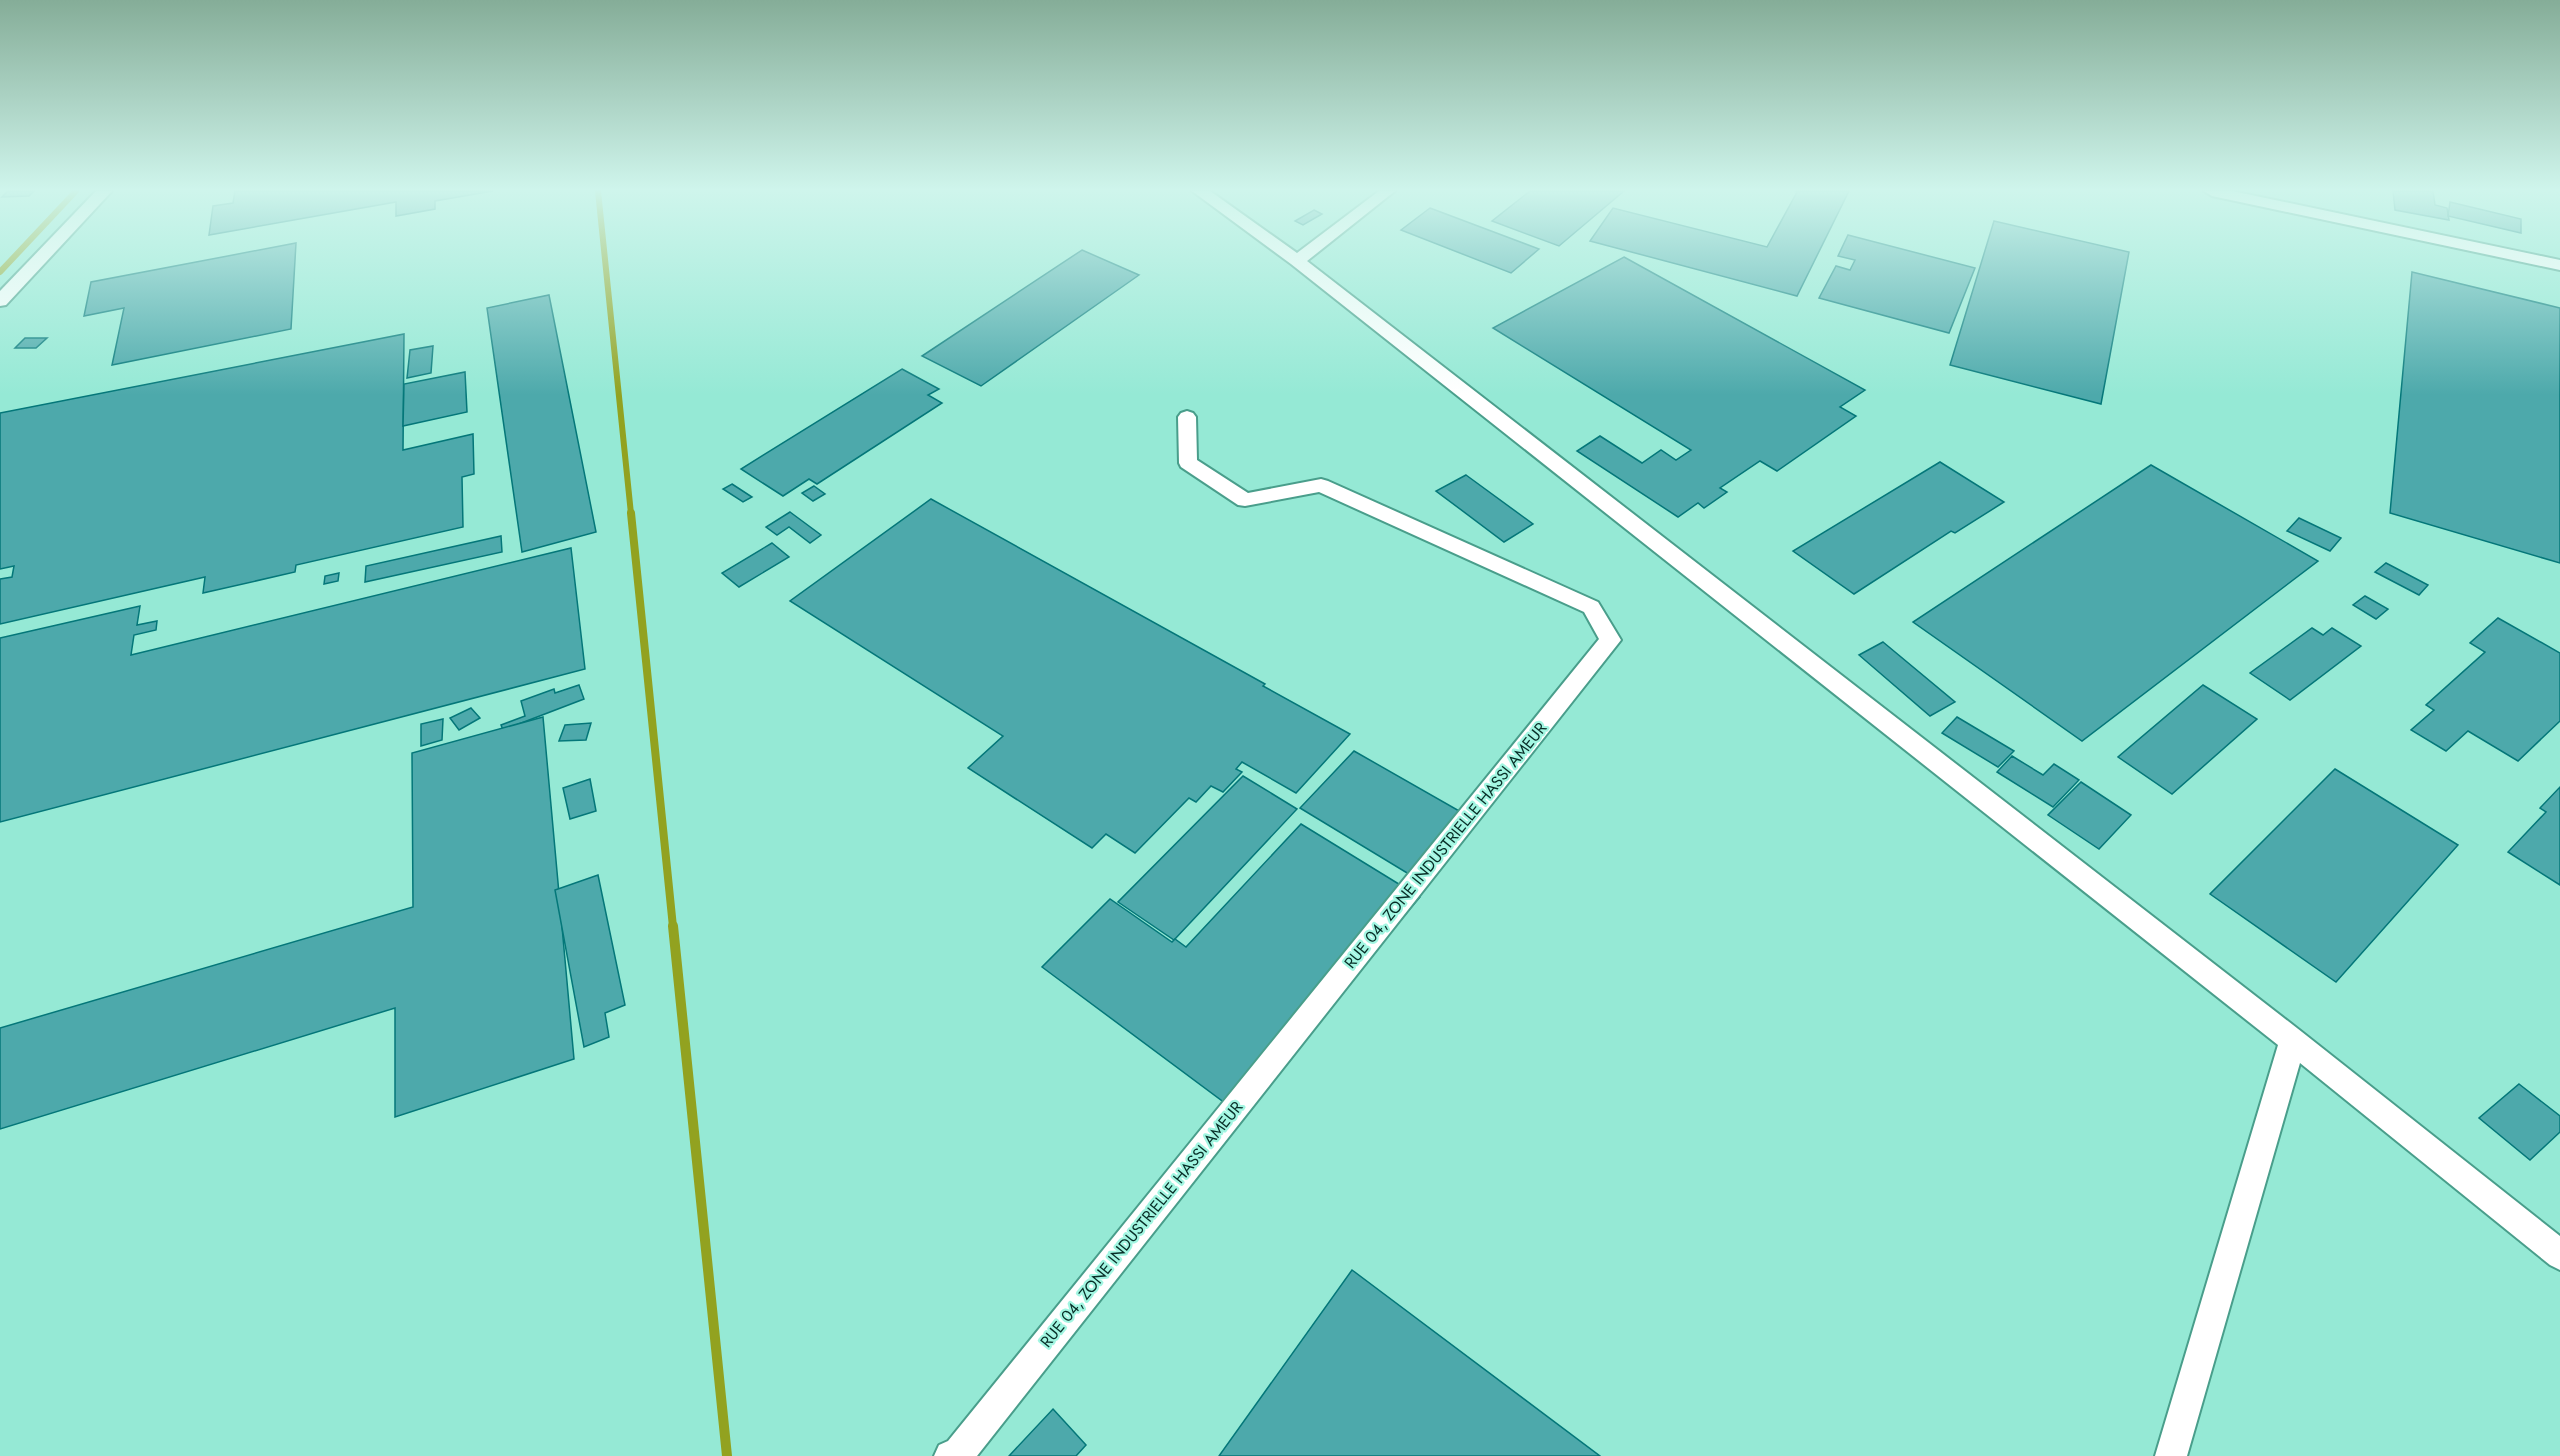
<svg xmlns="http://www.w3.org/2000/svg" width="2560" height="1456" viewBox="0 0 2560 1456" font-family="Jost,sans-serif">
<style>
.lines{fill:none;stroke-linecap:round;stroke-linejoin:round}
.stream-far2{stroke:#92a220;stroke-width:6}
.stream-far1{stroke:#92a220;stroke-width:8}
.stream{stroke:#92a220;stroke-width:10}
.building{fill:#4da9ab;stroke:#047779;stroke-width:1.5}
.minor-casing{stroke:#499e8b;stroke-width:4}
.minor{fill:#fff;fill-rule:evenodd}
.labels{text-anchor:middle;stroke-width:4.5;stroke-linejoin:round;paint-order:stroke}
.street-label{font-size:16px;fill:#072d26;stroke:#a2f6e2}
</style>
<rect width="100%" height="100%" fill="#95e9d5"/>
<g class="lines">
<g class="stream-far2">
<polyline points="598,191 631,514"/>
<polyline points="0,272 76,191"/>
</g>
<polyline class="stream-far1" points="631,513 673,927"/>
<polyline class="stream" points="673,926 727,1456"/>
</g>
<g class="building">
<polygon points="8,191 34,191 29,196 2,197"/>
<polygon points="235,191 493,191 435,201 435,209 396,216 396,202 209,235 213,206 233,203"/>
<polygon points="1530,191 1624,191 1559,246 1492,221"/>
<polygon points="1795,191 1849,191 1797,296 1590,241 1613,208 1767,247 1797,192"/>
<polygon points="2393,191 2433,191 2435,205 2447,208 2449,220 2395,210"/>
<polygon points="2450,202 2521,219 2521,233 2448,216"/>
<polygon points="1430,208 1539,249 1511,273 1401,230"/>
<polygon points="1314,210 1322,214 1303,225 1295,221"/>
<polygon points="1994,221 2129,252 2101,404 1950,365"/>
<polygon points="1848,235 1975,268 1949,333 1819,298 1836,266 1850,270 1855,260 1838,256"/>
<polygon points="296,243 291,329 112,365 124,308 84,316 91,282"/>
<polygon points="1082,250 1139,275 981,386 922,356"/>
<polygon points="1624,257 1865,390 1840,407 1856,416 1777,471 1760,461 1720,488 1727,492 1704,508 1698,503 1678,517 1577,451 1600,436 1642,463 1661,450 1676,460 1691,450 1493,328"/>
<polygon points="2412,272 2560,308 2560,563 2390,513"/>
<polygon points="549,295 596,532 522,552 487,308"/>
<polygon points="404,334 403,450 473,434 474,474 462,477 463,527 296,565 295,572 203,593 205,577 0,624 0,579 12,577 14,566 0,569 0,413"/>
<polygon points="25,338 47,338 36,348 15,348"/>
<polygon points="433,346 431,373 407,378 410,350"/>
<polygon points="902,369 939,389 928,395 942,403 817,484 809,479 783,496 741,469"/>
<polygon points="465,372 467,412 403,426 404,384"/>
<polygon points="1940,462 2004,502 1955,533 1951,531 1854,594 1793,551"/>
<polygon points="2151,465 2318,561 2082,741 1913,622"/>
<polygon points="1466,475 1533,524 1504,542 1436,491"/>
<polygon points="732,484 752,497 743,502 723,489"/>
<polygon points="814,486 825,494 813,501 802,493"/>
<polygon points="931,499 1265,684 1263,686 1350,734 1296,793 1242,762 1236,769 1242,772 1223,792 1211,786 1196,802 1189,798 1135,853 1106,834 1092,848 968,768 1003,736 790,601"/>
<polygon points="790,512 821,535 810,543 789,527 777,535 766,527"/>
<polygon points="2299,518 2341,538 2330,551 2287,531"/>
<polygon points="501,536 502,552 365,582 366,566"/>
<polygon points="772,543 789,557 739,587 722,573"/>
<polygon points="571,548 585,669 0,822 0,638 140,606 137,625 157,621 156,630 134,635 131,655"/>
<polygon points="2386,563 2428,585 2419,595 2375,572"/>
<polygon points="339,573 338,581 324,584 325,576"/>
<polygon points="2365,596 2388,609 2376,619 2353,605"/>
<polygon points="2498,618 2560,653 2560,721 2518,761 2468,731 2446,751 2411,730 2434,710 2426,705 2485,652 2470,643"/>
<polygon points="2312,628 2323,635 2332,628 2361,646 2290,700 2250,673"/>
<polygon points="1883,642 1955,702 1930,716 1859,655"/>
<polygon points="579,685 584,699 503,730 501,725 525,716 521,701 554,689 555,693"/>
<polygon points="2203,685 2257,719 2172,794 2118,757"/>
<polygon points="471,708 480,718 459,730 450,718"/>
<polygon points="543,717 574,1059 395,1117 395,1008 0,1129 0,1028 413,907 412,753"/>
<polygon points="1957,717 2014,751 1998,767 1942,733"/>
<polygon points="443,719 442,740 421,746 421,724"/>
<polygon points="591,723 586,740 559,741 565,725"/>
<polygon points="1354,751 1468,816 1417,879 1300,808"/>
<polygon points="2012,756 2043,775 2054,764 2079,780 2053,807 1997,772"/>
<polygon points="2335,769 2458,845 2336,982 2210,894"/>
<polygon points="1243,776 1297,809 1174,940 1118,902"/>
<polygon points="590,779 596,811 570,819 563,788"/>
<polygon points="2081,782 2131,815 2099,849 2048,815"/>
<polygon points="2560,787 2560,885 2508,852 2546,812 2540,808"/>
<polygon points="1301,824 1420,897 1302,1037 1225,1103 1042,967 1110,899 1172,942 1175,939 1186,947"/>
<polygon points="598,875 625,1005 605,1013 609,1037 584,1047 555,890"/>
<polygon points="2519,1084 2560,1116 2560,1132 2530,1160 2479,1118"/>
<polygon points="1352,1270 1600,1456 1219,1456"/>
<polygon points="1053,1409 1086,1445 1076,1456 1009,1456"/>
</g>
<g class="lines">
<defs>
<g id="minor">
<polygon points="96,191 112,191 6,305 0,306 0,291"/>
<polygon points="1192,191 1210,191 1297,253 1379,191 1395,191 1307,261 2302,1032 2560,1236 2560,1270 2550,1265 2300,1063 2187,1456 2155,1456 2278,1045 1291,264"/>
<polygon points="2204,191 2232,191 2560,260 2560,270 2212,196"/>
<polygon points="1187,411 1193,413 1196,417 1197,460 1248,493 1321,479 1328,481 1598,602 1621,640 977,1456 934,1456 939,1445 948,1441 1599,639 1584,612 1319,492 1245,506 1238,505 1181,467 1179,463 1178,417 1181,413"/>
</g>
</defs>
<use href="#minor" class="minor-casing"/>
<use href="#minor" class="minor"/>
</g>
<linearGradient id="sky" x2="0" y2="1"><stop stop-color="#85ad98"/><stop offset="0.48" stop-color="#cff5ec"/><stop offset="1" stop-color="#cff5ec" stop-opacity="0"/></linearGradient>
<rect width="2560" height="395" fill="url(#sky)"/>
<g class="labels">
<g class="street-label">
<text transform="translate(1445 845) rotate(-51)" y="6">RUE 04, ZONE INDUSTRIELLE HASSI AMEUR</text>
<text transform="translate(1141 1224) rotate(-51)" y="6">RUE 04, ZONE INDUSTRIELLE HASSI AMEUR</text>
</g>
</g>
</svg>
